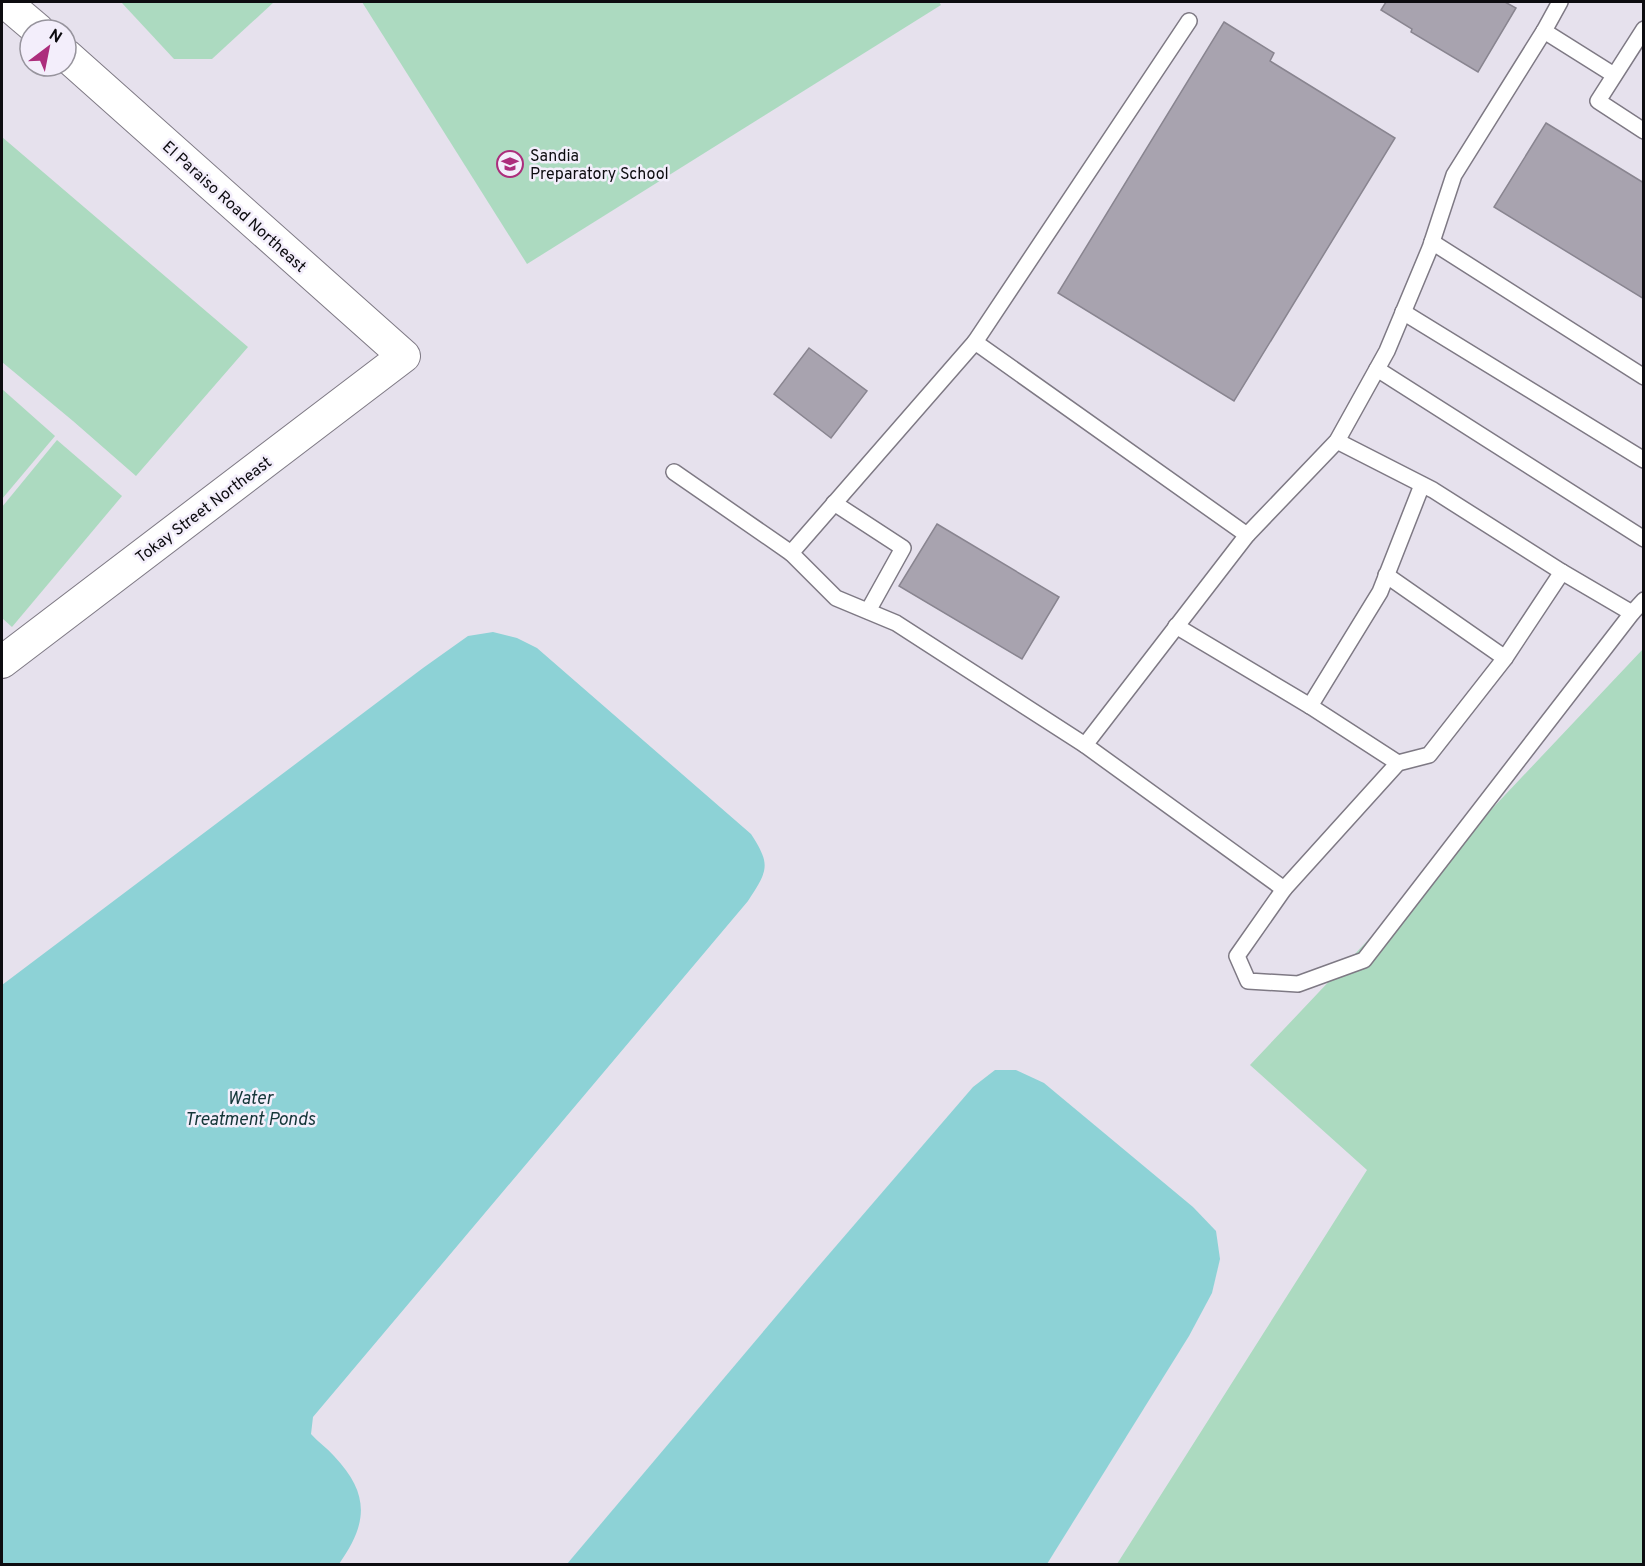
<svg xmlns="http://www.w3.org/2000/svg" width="1645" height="1566" viewBox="0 0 1645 1566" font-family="Overpass,sans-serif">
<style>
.green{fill:#acdac0}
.water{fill:#8dd2d6}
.building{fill:#a8a3af;stroke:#898590;stroke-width:1.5}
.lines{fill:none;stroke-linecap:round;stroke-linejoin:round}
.lane-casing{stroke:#7e7984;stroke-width:18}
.street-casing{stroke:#7e7984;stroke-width:34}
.lane{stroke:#fff;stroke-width:15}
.street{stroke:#fff;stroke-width:32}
.labels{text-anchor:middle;stroke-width:5;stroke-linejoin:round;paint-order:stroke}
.poi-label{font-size:16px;fill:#0d0c10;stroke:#f3eefb;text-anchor:start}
.street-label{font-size:16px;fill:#0d0c10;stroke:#f3eefb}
.water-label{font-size:18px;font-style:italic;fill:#143638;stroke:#f3eefb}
</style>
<rect width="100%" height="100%" fill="#e6e1ed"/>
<g class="green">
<polygon points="121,2 274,2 212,59 174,59"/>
<polygon points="362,2 939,2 941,5 527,264"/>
<polygon points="2,137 248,347 136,476 73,421 2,362"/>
<polygon points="2,389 55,436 2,499"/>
<polygon points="57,440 122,496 12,627 2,618 2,507"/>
<polygon points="1643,649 1643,1564 1117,1564 1367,1170 1250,1065"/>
</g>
<g class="water">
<path d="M 493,632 L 517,638 L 537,648 L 751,834 C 772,866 767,871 748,901 L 313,1417 L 311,1434 C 318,1442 327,1448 334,1456 C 370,1494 368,1523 339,1564 L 2,1564 L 2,985 L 423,668 L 468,636 Z"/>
<polygon points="995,1070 1016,1070 1044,1083 1193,1207 1216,1231 1220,1259 1212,1293 1189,1336 1047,1564 567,1564 811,1275 973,1087"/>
</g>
<g class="building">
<polygon points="1386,2 1505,2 1516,8 1478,72 1411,32 1412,29 1381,10"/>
<polygon points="1224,22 1274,53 1270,61 1395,138 1234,401 1058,293"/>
<polygon points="1546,123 1644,183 1644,299 1494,207"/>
<polygon points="809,348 867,391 831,438 774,394"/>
<polygon points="937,524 1059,597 1022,659 899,586"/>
</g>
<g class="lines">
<defs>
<g id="lane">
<polyline points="1644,29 1598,101 1644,131"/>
<polyline points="1544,31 1614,75"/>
<polyline points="1432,242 1644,377"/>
<polyline points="1403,312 1644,460"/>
<polyline points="975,342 1189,21"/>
<polyline points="1377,369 1644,539"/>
<polyline points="1337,441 1433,490 1562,572"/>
<polyline points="674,472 791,553"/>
<polyline points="834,503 903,548 868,611"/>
<polygon points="1562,572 1632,613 1364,960 1298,984 1248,981 1237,956 1284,889 1398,763 1429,755 1505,658"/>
<polyline points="1386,575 1505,658"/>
<polyline points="1632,613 1644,600"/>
<polyline points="1176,626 1310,706 1398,763"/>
<polyline points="1310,706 1380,592 1422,485"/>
<polyline points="1085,745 896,623 836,598 791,553 975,342 1247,535"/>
<polyline points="1284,889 1085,745 1247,535 1337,441 1387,351 1430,248 1454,175 1544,31 1560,2"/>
</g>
<g id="street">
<polyline points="5,2 38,30"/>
<polyline points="2,662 404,356 66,55"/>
</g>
</defs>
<use href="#lane" class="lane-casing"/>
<use href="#street" class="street-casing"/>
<use href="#lane" class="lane"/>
<use href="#street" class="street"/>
</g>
<defs>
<symbol id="school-ring" viewBox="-11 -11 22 22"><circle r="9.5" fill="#f3eefb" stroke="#ac2d7c" stroke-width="1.5"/><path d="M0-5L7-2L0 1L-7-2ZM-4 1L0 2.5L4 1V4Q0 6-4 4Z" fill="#ac2d7c"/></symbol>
</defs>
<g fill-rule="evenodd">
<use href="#school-ring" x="495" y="149" width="30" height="30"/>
</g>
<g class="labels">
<g class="poi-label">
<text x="530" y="161">Sandia<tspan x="530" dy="18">Preparatory School</tspan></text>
</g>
<g class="street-label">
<text transform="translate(235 206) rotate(42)" y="6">El Paraiso Road Northeast</text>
<text transform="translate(203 509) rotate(-37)" y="6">Tokay Street Northeast</text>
</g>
<g class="water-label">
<text x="250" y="1104">Water<tspan x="250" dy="21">Treatment Ponds</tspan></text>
</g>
</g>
<rect width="1645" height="1566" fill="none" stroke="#0d0c10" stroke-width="6"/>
<g transform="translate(48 48) rotate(32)"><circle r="28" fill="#f3eefb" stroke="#97949d" stroke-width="1.5"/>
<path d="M0-4.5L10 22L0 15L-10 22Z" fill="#ac2d7c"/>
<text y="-9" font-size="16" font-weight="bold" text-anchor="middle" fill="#0d0c10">N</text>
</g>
</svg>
